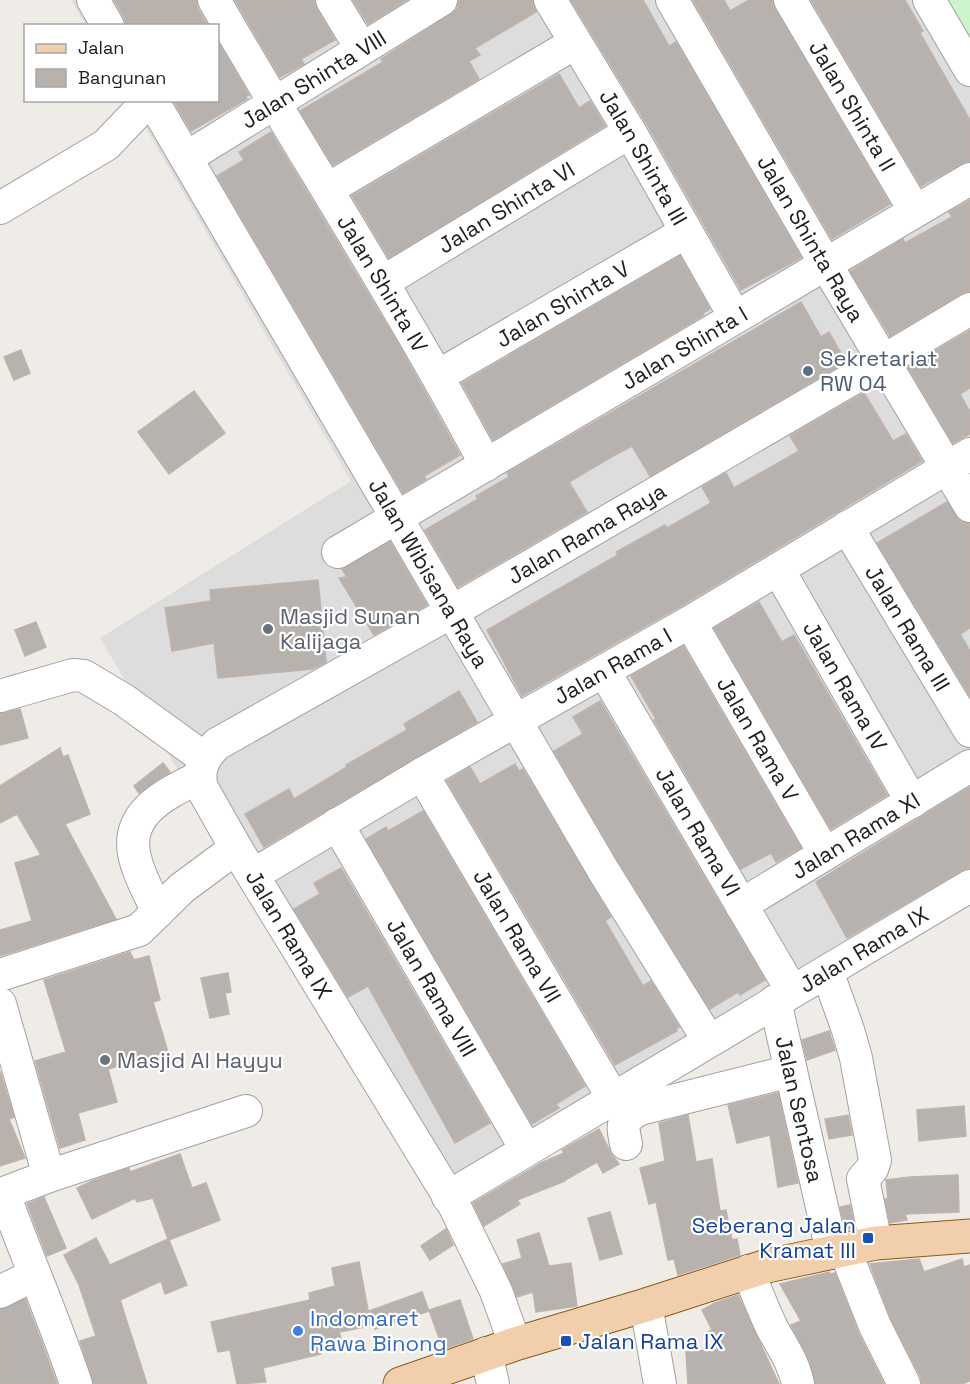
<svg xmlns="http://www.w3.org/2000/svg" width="970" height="1384" viewBox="0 0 970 1384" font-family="'Space Grotesk',sans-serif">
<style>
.residential{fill:#dedddd}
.park{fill:#cbf3cc}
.building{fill:#b8b2ae;stroke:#bfb3ac;stroke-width:1.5}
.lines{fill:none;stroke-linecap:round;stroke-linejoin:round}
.minor-casing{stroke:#a1a1a1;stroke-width:34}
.major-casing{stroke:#895a13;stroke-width:35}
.minor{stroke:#fff;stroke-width:32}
.major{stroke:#f1ceac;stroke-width:33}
.service-dot{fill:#5c6f8a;stroke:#fff;stroke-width:2}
.worship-dot{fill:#6b7280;stroke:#fff;stroke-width:2}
.transit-dot{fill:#1a4fb4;stroke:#fff;stroke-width:2}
.shop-dot{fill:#3f7fe0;stroke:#fff;stroke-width:2}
.labels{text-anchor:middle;stroke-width:4.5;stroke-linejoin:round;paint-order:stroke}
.street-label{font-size:22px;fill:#202020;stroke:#fff}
.service-label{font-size:22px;fill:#4e5e75;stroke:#fff;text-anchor:start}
.worship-label{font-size:22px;fill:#5b616d;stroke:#fff;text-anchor:start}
.transit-label{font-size:22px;fill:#164399;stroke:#fff;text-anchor:end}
.shop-label{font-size:22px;fill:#366cbe;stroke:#fff;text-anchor:start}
</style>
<rect width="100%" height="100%" fill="#efece8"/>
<polygon class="residential" points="71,0 944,0 970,44 970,901 438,1211 100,638 351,481 130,101 218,100 218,26 86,25"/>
<polygon class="park" points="944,0 970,0 970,44"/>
<g class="building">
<polygon points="114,0 196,0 198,9 208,26 126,26 124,17"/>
<polygon points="235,0 314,0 317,9 335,40 301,59 304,64 280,77"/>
<polygon points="353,0 407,0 368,24"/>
<polygon points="459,0 532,0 536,12 475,48 480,55 469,61 479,79 333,165 300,111 383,62 381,59 450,15 457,9"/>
<polygon points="571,0 643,0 669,46 676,42 801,257 799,259 741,290 646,123"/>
<polygon points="693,0 724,0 730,11 749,0 772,0 775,9 890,204 832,239"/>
<polygon points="811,0 905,0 923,31 920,33 970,120 970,161 961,164 921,186"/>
<polygon points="218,42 249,95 246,96 247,99 191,131 173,100 218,100"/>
<polygon points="559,74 579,108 590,101 605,126 389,258 352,196"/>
<polygon points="271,132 400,347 460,455 424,476 426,479 403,493 217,176 244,160 239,152"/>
<polygon points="970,200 970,291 961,294 890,336 850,271 903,239 905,243 952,217 949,212"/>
<polygon points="680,256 710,309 703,313 704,315 493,440 462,383"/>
<polygon points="801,302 821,337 829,332 846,362 650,476 632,446 613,456 569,482 587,512 458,587 425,530 478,499 476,496 509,477 507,473"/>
<polygon points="970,330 970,388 960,394 970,412 970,434 953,443 908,367"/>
<polygon points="21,350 30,373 14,380 4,357"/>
<polygon points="194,391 225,433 169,474 138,432"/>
<polygon points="864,393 893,441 906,434 922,461 681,606 522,696 487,630 618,555 616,552 665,525 667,528 711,503 702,487 726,473 734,488 799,451 790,436"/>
<polygon points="947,502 961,521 970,524 970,628 960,634 970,651 970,696 877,543"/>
<polygon points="390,542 427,605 374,635 339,578 347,577 342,569"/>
<polygon points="318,580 326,662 313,669 218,678 214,643 172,651 165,608 211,601 210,590"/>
<polygon points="759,602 782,642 794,635 887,795 831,829 714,628"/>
<polygon points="36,622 46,647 25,656 15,630"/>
<polygon points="683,646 801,848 776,862 771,853 741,869 654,720 656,719 631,676"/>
<polygon points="459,691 477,722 264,847 245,814 289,789 294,799 347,767 346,765 407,730 404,724"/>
<polygon points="600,701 765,980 740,995 738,992 710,1009 618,861 554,751 583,734 573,717"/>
<polygon points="20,709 28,738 0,745 0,713"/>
<polygon points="60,748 63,757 68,755 90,814 65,824 116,919 0,956 0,930 32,921 15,863 41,855 17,814 0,823 0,786"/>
<polygon points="163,763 170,772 139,793 134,786"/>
<polygon points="515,764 519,771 523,769 611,917 605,921 643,986 651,981 679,1027 676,1029 677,1031 615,1065 447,781 470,767 480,784"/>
<polygon points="970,787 970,868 961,871 847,938 816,882"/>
<polygon points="423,811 585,1086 556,1104 559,1108 532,1124 366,839 386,827 388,831"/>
<polygon points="341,868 490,1123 455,1143 368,986 348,997 294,909 320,894 314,883"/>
<polygon points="130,952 134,960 149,956 160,1000 153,1002 168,1052 108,1069 117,1102 78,1113 85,1140 60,1148 35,1061 66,1052 44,980"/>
<polygon points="228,973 231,992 225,993 229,1014 210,1018 201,978"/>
<polygon points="829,1031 835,1050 807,1060 802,1040"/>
<polygon points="0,1071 14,1117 9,1119 25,1158 0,1166"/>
<polygon points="778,1093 798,1183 778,1187 770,1135 737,1143 728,1105"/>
<polygon points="964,1106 966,1136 919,1141 917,1110"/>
<polygon points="688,1115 696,1162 712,1159 720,1211 726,1210 732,1240 737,1239 740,1255 678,1275 674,1259 668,1260 656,1202 649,1204 640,1168 665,1161 659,1123"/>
<polygon points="848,1115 852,1135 829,1139 825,1119"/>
<polygon points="599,1129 612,1155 619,1164 603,1173 597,1162 565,1180 565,1181 517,1200 520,1204 484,1226 473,1203 543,1162 564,1153 562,1150"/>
<polygon points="180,1154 192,1188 206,1183 220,1220 169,1240 187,1285 165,1294 161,1281 120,1300 147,1384 94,1384 80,1341 96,1336 79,1285 64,1255 96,1238 110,1265 168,1239 153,1198 137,1202 135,1198 92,1219 77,1188 92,1181 129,1168 130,1172"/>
<polygon points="958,1175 959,1212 905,1214 907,1220 890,1223 885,1199 888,1199 886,1180 910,1177"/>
<polygon points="44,1197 66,1248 47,1256 27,1204"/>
<polygon points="850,1205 855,1228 846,1230 840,1207"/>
<polygon points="610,1212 622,1254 600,1260 588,1218"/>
<polygon points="446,1229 453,1245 430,1260 421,1246"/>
<polygon points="539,1233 549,1266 571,1263 577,1306 536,1312 533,1292 517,1297 503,1264 522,1258 517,1240"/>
<polygon points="919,1259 924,1272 962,1259 964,1267 970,1265 970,1381 962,1384 922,1384 920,1376 891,1319 870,1264"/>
<polygon points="359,1262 371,1326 339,1332 342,1342 320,1348 321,1354 263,1368 266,1382 237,1384 230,1350 218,1352 211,1322 310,1300 309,1293 335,1286 332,1268"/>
<polygon points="829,1272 831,1274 835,1273 859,1334 884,1384 815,1384 810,1362 791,1325 801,1321 780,1284"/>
<polygon points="422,1292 429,1311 375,1329 369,1311"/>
<polygon points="738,1295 779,1384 688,1384 686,1352 718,1349 708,1332 712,1330 702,1310 715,1303"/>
<polygon points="25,1299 42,1343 57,1384 0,1384 0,1310"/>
<polygon points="460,1300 473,1339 443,1349 429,1310"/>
</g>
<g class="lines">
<defs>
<g id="minor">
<polyline points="93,0 108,26"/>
<path id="s1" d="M 214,0 C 304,156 402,307 486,465"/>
<polyline points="332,0 361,48"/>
<path id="s2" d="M 550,0 L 630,132 L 735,317"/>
<path id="s3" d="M 672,0 L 825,263 L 970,506"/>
<path id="s4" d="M 790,0 L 915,211"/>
<polyline points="929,0 970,70"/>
<path id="s5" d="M 152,100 L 603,870 L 709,1041"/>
<path id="s6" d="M 186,158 L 441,0"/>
<polyline points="328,189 575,43"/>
<polyline points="0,208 106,145 149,100"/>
<path id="s7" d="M 383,282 L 630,132"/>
<path id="s8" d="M 438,376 L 686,232"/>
<path id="s9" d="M 847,527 L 970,731"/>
<path id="s10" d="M 338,552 L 970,179"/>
<path id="s11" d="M 778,569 L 912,802"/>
<path id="s12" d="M 690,622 L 825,854"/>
<path id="s13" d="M 604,671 L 792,991"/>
<polyline points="0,696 73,675 84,676 124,700 204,758"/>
<path id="s14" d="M 422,774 L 613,1098"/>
<path id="s15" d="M 337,824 L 526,1149"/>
<path id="s16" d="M 253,875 L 422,774 L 690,622 L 970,454"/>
<path id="s17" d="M 741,905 L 970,766"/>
<path d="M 158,912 C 151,897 142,881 137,865 C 120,815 163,795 200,777"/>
<polyline points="827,971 848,1030 856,1058 875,1160 872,1169 863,1179 876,1243"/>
<polyline points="0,975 139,930 182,888 236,848"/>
<path id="s18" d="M 775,1001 L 832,1251"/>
<path d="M 0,1004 L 49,1176 L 7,1192 L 5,1197 C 28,1260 55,1321 76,1384"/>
<path d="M 626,1144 C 622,1123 621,1120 640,1109 L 791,1071"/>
<polyline points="49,1176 246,1111"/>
<path id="s19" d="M 448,1197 L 970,886"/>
<polyline points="844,1248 875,1326 904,1384"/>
<path d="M 748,1271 C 756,1290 763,1310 772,1328 C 782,1346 794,1363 798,1384"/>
<polyline points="0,1292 34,1275"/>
<polyline points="646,1305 660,1384"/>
<path id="s20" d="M 515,1344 L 496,1291 L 454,1205 L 236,848 L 202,788 C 197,769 204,757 217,744 L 453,611 L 883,361 L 970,309"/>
<polyline points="486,1353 493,1384"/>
</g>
<polyline id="major" points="400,1384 515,1344 646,1305 767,1266 876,1243 970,1236"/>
</defs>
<use href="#minor" class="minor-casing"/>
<use href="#major" class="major-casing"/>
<use href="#minor" class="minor"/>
<use href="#major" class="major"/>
</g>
<circle class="service-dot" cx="808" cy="371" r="6"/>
<g class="worship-dot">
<circle cx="268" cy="629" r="6"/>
<circle cx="105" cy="1060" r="6"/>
</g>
<g class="transit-dot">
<rect x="862" y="1232" width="12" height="12" rx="3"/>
<rect x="560" y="1335" width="12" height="12" rx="3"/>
</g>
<circle class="shop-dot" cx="298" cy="1331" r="6"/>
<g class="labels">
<g class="street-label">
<text dy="8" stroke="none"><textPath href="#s6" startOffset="150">Jalan Shinta VIII</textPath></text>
<text dy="8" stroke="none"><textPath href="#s4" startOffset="123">Jalan Shinta II</textPath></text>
<text dy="8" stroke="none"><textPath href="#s2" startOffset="183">Jalan Shinta III</textPath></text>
<text dy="8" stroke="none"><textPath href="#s7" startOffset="144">Jalan Shinta VI</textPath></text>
<text dy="8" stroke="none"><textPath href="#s3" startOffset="276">Jalan Shinta Raya</textPath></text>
<text dy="8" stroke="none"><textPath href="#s1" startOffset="330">Jalan Shinta IV</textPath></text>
<text dy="8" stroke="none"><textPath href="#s8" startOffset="144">Jalan Shinta V</textPath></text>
<text dy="8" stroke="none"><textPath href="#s10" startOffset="402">Jalan Shinta I</textPath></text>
<text dy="8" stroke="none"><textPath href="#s20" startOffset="1114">Jalan Rama Raya</textPath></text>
<text dy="8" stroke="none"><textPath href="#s5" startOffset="548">Jalan Wibisana Raya</textPath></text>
<text dy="8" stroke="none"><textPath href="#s9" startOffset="118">Jalan Rama III</textPath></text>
<text dy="8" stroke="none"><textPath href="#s16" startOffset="416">Jalan Rama I</textPath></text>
<text dy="8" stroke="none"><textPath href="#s11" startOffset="135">Jalan Rama IV</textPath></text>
<text dy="8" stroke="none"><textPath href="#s12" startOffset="135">Jalan Rama V</textPath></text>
<text dy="8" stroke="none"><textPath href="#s13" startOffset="186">Jalan Rama VI</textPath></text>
<text dy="8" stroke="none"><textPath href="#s17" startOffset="134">Jalan Rama XI</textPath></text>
<text transform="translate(289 934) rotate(59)" y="8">Jalan Rama IX</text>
<text dy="8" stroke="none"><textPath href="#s14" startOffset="188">Jalan Rama VII</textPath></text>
<text dy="8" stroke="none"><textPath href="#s19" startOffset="484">Jalan Rama IX</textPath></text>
<text dy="8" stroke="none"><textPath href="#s15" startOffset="189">Jalan Rama VIII</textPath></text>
<text dy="8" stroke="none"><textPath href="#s18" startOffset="111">Jalan Sentosa</textPath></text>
</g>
<g class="service-label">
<text x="820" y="366">Sekretariat<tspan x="820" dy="25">RW 04</tspan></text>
</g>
<g class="worship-label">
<text x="280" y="624">Masjid Sunan<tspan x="280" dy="25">Kalijaga</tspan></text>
<text x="117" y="1068">Masjid Al Hayyu</text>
</g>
<g class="transit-label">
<text x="856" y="1233">Seberang Jalan<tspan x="856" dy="25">Kramat III</tspan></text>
<text x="578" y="1349" text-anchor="start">Jalan Rama IX</text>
</g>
<g class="shop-label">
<text x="310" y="1326">Indomaret<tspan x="310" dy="25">Rawa Binong</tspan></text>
</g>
</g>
<rect x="24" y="24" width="195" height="78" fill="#ffffff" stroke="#a6a6a6" stroke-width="1.5"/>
<rect x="36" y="44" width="30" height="9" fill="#f1ceac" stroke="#a6a6a6" stroke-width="1.5"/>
<text x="78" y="54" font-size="18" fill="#202020">Jalan</text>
<rect x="36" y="69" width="30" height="18" fill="#b8b2ae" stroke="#a6a6a6" stroke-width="1.5"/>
<text x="78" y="84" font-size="18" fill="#202020">Bangunan</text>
</svg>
